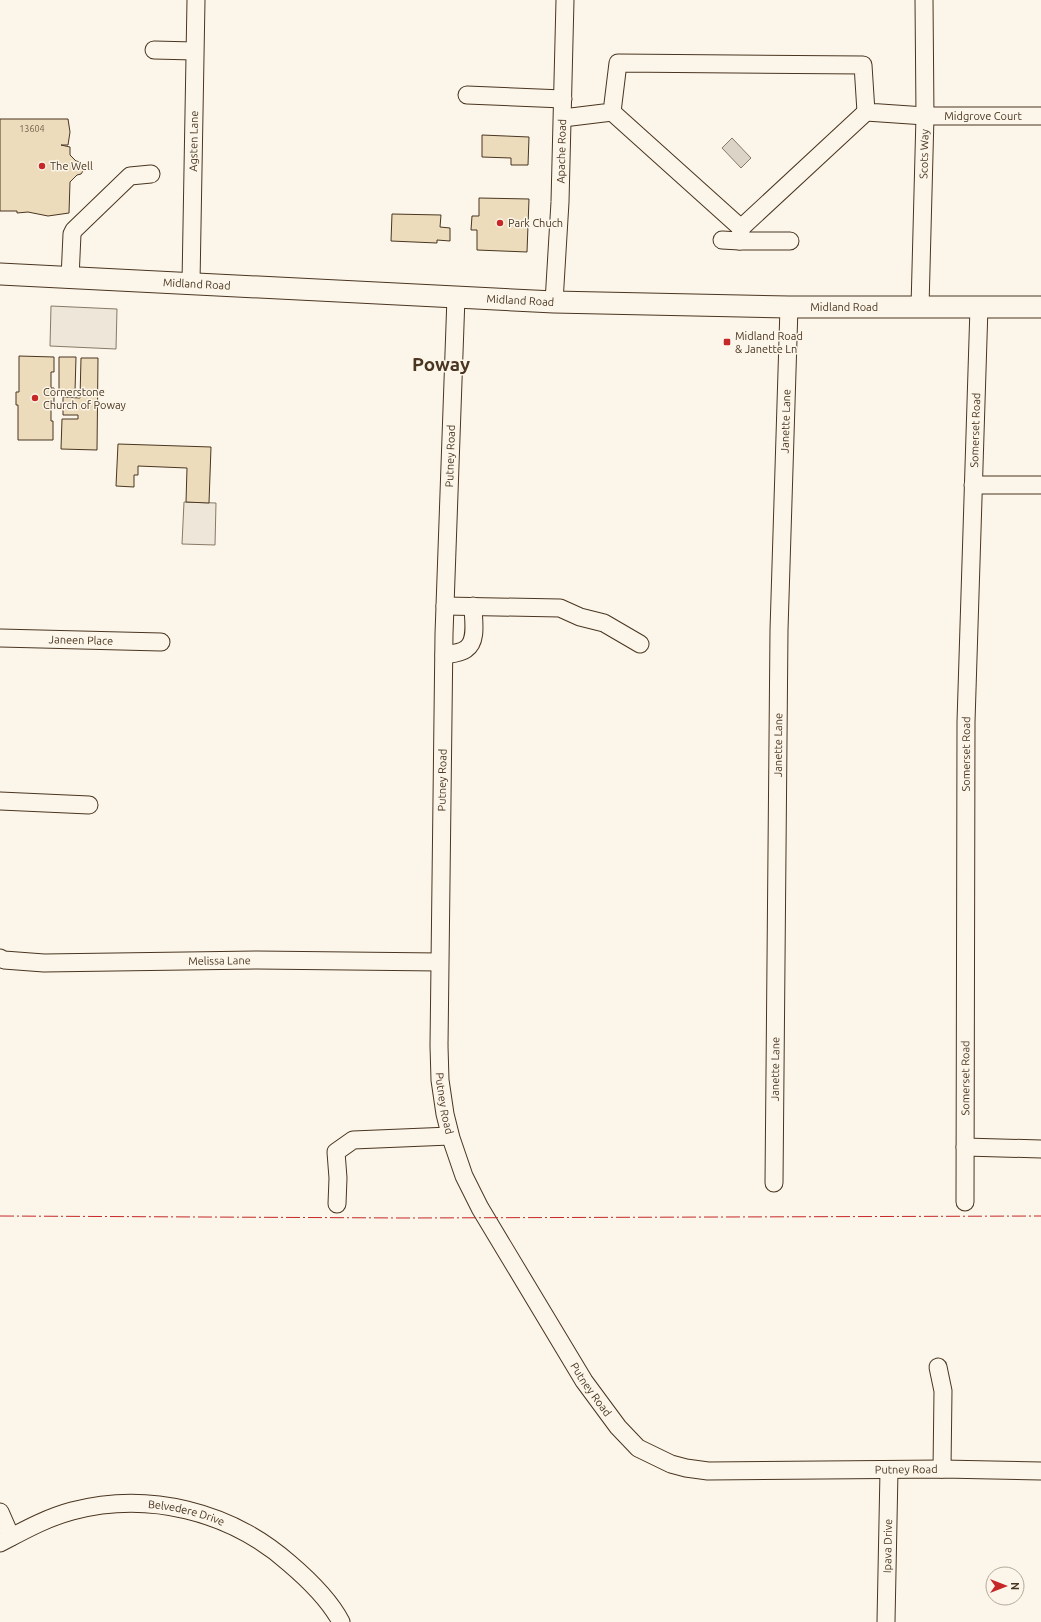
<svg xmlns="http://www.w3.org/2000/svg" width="1041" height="1622" viewBox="0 0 1041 1622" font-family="Ubuntu,sans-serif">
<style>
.green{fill:#ede6d9;stroke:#887966}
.water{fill:#dcd4c6;stroke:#887966}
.building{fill:#ecdcbc;stroke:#4a3520}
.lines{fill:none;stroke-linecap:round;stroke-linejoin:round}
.minor-casing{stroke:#4a3520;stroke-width:19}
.major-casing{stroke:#4a3520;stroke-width:23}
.minor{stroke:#fbf6e9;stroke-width:17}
.major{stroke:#fbf6e9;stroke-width:21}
.power{stroke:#c62828;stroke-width:1;stroke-dasharray:14 3 2 3;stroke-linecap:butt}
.poi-dot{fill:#c62828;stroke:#fbf6e9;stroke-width:1.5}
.labels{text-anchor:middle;stroke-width:3;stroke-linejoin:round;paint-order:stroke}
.number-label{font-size:9px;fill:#725f47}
.street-label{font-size:11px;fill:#4a3520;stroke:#fbf6e9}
.poi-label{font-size:11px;fill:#4a3520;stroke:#fbf6e9;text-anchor:start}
.town-label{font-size:19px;font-weight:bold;fill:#4a3520;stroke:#fbf6e9}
</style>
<rect width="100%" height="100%" fill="#fbf6e9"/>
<g class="green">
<polygon points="51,306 117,309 116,349 50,346"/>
<polygon points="184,502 216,503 215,545 182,544"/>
</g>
<polygon class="water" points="732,138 751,158 741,168 722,148"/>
<g class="building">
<polygon points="0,119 68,119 70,132 68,145 61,145 70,147 70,155 76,161 81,162 85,168 81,174 77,175 70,182 69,213 48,216 28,212 17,213 17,211 0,211"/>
<polygon points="482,135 529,137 528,165 511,165 511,158 482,157"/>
<polygon points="479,198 529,199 527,252 477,250 477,230 471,230 472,216 479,216"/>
<polygon points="392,214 441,215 440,227 450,228 450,241 437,240 437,243 391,241"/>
<polygon points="19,356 54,357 54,372 51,372 51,388 54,388 54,406 51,406 51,421 53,421 53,440 18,440 18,405 16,405 16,392 19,392"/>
<polygon points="59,357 76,357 75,391 59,391"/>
<polygon points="81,358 98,358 97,450 61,449 62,419 78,419 78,415 63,415 63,397 80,398"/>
<polygon points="118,444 211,447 209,503 186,502 187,468 138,466 138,475 134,475 134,487 116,486"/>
</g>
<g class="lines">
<defs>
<g id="minor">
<polyline points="154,50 194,51"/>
<polyline points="467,95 563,99"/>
<polyline points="612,112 741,228 866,112"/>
<path id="s1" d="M 563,118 L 612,112 L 618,63 L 863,65 L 866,112 L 925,116 L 1041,116"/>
<polyline points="741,228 740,241 790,241"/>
<polyline points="722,240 740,241"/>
<polyline points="70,278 72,234 74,230 130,176 151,174"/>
<path id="s2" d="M 191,283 L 196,0"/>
<path id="s3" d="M 456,297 L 444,634 L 439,1046 L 440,1080 L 445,1114 L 451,1138 L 464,1176 L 480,1208 L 584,1381 L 618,1427 L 638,1448 L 671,1464 L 686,1468 L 708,1471 L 942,1469 L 1041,1471"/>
<path id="s4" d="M 554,302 L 560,202 L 565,0"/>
<path id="s5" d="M 920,307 L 925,116 L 924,0"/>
<polyline points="973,485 1041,485"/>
<polyline points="445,606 560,608 580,617 604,623 640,644"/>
<path id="s6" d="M 0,638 L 161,642"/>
<path d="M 444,655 C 450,654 461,653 466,649 C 478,641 473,619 473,606"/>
<polyline points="0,801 89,805"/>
<path id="s7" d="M 0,958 L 4,960 L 44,963 L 257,960 L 439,962"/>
<polyline points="965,1147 1041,1149"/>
<path id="s8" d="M 774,1183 L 779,630 L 789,307"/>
<path id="s9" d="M 965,1202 L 966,722 L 979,307"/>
<polyline points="337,1204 338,1178 336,1152 353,1140 450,1136"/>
<polyline points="938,1367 943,1391 942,1469"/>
<polyline points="0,1512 11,1537"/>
<path id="s10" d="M 0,1543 C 23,1531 46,1518 72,1511 C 148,1491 230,1511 289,1563 C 309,1580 329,1599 341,1622"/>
<path id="s11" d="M 886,1622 L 889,1471"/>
</g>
<g id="major">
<path id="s12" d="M 0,274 L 554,302 L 789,307 L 1041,307"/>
</g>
</defs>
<use href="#minor" class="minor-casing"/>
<use href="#major" class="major-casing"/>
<use href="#minor" class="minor"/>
<use href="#major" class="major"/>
<polyline class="power" points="0,1216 405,1218 1041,1216"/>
</g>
<g class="poi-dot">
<circle cx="42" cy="166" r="4"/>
<circle cx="500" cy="223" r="4"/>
<rect x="723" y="338" width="8" height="8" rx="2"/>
<circle cx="35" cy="398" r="4"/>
</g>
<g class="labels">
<g class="number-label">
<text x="32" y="132">13604</text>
</g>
<g class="street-label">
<text dy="4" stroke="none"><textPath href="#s1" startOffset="508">Midgrove Court</textPath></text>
<text dy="4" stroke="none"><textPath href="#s2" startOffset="142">Agsten Lane</textPath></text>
<text dy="4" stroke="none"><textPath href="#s4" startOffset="151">Apache Road</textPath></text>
<text dy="4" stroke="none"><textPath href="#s5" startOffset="153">Scots Way</textPath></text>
<text dy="4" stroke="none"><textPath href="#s12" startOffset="197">Midland Road</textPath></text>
<text dy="4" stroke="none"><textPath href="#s12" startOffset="521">Midland Road</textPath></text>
<text dy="4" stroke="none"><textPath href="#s12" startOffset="845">Midland Road</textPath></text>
<text dy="4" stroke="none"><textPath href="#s8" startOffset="762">Janette Lane</textPath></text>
<text dy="4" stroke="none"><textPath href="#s9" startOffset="772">Somerset Road</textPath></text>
<text transform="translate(450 456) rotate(-88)" y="4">Putney Road</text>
<text dy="4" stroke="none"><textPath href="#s6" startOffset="81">Janeen Place</textPath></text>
<text dy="4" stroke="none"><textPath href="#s8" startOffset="438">Janette Lane</textPath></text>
<text dy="4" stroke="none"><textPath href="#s9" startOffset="448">Somerset Road</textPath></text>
<text transform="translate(442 780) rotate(-89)" y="4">Putney Road</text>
<text dy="4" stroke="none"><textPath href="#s7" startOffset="220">Melissa Lane</textPath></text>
<text dy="4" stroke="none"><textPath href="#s8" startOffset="114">Janette Lane</textPath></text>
<text dy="4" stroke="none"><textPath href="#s9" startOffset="124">Somerset Road</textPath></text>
<text dy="4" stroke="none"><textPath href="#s3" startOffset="807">Putney Road</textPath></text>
<text dy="4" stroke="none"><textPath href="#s3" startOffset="1131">Putney Road</textPath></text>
<text dy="4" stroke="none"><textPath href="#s3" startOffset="1479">Putney Road</textPath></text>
<text dy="4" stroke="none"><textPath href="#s10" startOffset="195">Belvedere Drive</textPath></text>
<text dy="4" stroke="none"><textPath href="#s11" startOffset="76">Ipava Drive</textPath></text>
</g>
<g class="poi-label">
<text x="50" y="170">The Well</text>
<text x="508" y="227">Park Chuch</text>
<text x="735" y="340">Midland Road<tspan x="735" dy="13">&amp; Janette Ln</tspan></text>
<text x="43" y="396">Cornerstone<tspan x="43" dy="13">Church of Poway</tspan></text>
</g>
<g class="town-label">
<text x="441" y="371">Poway</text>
</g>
</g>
<g transform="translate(1005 1586) rotate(90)"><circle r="19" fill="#fbf6e9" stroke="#b4a999"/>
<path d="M0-3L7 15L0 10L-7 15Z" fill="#c62828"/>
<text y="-6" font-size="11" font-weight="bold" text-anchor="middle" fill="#4a3520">N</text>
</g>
</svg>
